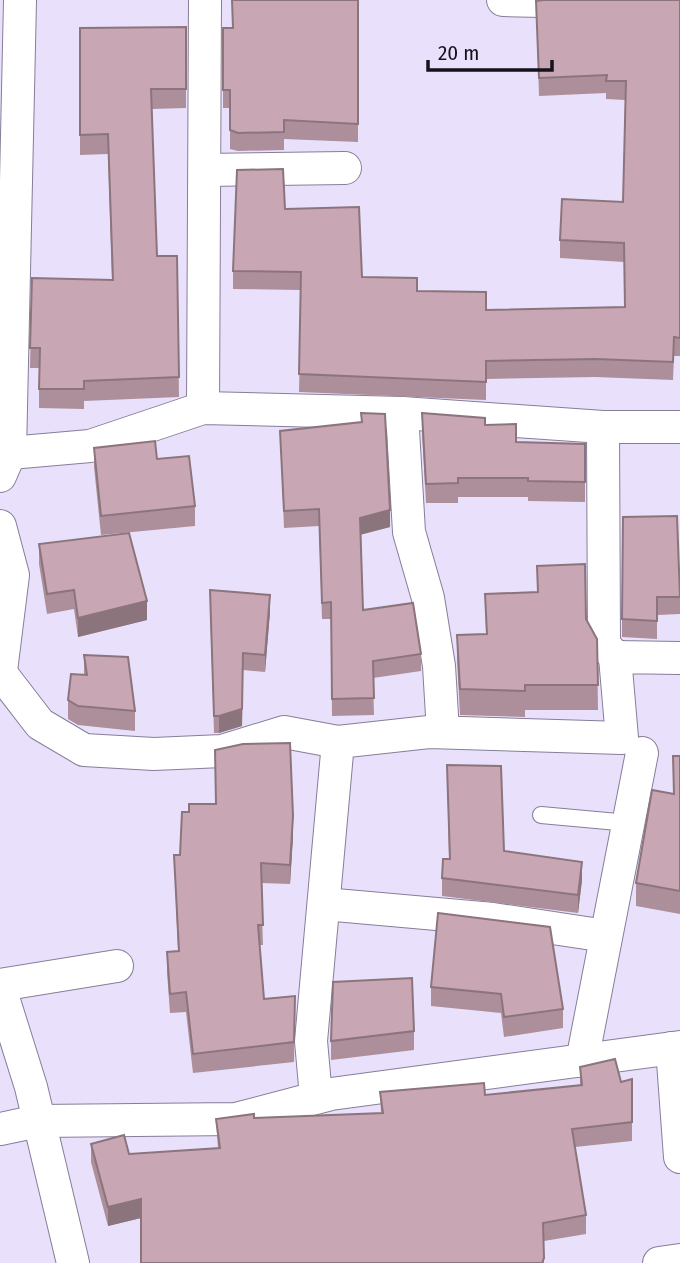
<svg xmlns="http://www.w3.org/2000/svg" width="680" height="1263" viewBox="0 0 680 1263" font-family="'Fira Sans Condensed',sans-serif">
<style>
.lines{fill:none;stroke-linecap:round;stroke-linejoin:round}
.service-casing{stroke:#877d99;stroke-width:18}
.minor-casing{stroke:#877d99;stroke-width:34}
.service{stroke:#fff;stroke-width:16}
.minor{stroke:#fff;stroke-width:32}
.wall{fill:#ac8f9a}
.shaded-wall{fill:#8c747d}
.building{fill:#c8a6b3;stroke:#8c747d;stroke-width:2}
</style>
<rect width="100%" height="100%" fill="#e9e1fb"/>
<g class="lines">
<defs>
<polyline id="service" points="541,815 629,823"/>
<g id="minor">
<polyline points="503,0 542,1"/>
<polyline points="205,170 345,168"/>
<polyline points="203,408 205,0"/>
<polyline points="402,413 409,532 428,598 439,666 443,732"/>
<polyline points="603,427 604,644 615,657"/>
<polyline points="10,453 20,0"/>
<polyline points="0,476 10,453 90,446 203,408 402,413 603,427 680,427"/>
<polyline points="0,526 13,575 1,671"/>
<polyline points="0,672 40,724 84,750 154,754 222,751 284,732 338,742"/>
<polyline points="324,904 493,919 606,936"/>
<polyline points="0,985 117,966"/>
<polyline points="0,988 31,1087 73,1263"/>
<polyline points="672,1048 680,1157"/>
<polyline points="582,1061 642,753"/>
<polyline points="316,1097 311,1041 338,742 429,732 622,738 615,657 680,658"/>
<polyline points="0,1129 38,1121 236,1119 331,1094 680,1047"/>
<polyline points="659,1263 680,1260"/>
</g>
</defs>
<use href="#service" class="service-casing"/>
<use href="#minor" class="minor-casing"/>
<use href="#service" class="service"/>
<use href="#minor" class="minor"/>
</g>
<g class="wall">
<polygon points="680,0 680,356 674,356 673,380 595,377 486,379 486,400 299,392 301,290 233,289 233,271 285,209 362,277 486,310 624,307 624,262 560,258 560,240 623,202 625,100 606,99 606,93 539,96 536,1"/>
<polygon points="186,27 186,108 152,109 157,256 177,256 179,397 84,401 84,409 39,408 39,368 30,368 32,278 112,280 108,154 80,155 80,28"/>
<polygon points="223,28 358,124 358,142 284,139 284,150 238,151 230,149 230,108 223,108"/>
<polygon points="422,413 485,425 516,442 585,444 585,502 528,501 528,497 458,497 458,503 426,503 422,433"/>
<polygon points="280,431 390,527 361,534 363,610 421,654 421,671 373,678 374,715 332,716 331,619 322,619 319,526 284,528"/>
<polygon points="94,448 157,459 195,506 195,526 101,535 94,467"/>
<polygon points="39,544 147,620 78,637 74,609 47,614 39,564"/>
<polygon points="537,566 586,619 597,639 598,710 525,710 525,717 460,715 457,660 457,635 486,634 485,594 537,592"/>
<polygon points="680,581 680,614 657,615 657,639 622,637 622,619"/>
<polygon points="210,607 270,612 265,672 243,670 242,726 219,733 214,733"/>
<polygon points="84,655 135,711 135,731 78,725 68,719 68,700 84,675"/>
<polygon points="215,750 293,836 290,884 261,883 263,945 259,945 264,999 295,996 294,1062 193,1073 186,1012 170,1013 167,972 167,952 178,951 174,855 180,855 189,812 216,804"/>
<polygon points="680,756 680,914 636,906 636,883 673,794"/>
<polygon points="447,765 504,851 582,880 578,913 442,896 442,878 449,859"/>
<polygon points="438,913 563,1009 563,1028 504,1037 501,1013 431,1006 431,987"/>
<polygon points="414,1031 414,1050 331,1060 331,1041"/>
<polygon points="580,1067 621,1082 632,1079 632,1141 575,1147 586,1215 586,1234 544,1241 544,1263 141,1218 108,1226 91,1162 91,1144 129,1154 218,1149 216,1119 381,1113 380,1092 485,1095 580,1085"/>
</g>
<g class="shaded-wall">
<polygon points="390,510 390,527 360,535 360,518"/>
<polygon points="270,595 270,612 265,672 265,655"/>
<polygon points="147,601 147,620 78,637 78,618"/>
<polygon points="243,670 242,726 219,733 219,716"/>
<polygon points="293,816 293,836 290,884 290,865"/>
<polygon points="582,862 582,880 578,913 578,895"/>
<polygon points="141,1199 141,1218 108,1226 108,1207"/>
</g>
<g class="building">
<polygon points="232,0 358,0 358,124 284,120 284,132 238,133 230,130 230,90 223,90 223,28 233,28"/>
<polygon points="544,0 680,0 680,338 674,337 673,362 595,359 486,361 486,382 299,374 301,272 233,271 237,170 283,169 285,209 359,207 362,277 417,278 417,291 486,292 486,310 625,307 624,243 560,240 562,199 623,202 626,81 606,81 607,75 539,78 536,1"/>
<polygon points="186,27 186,89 151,89 157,256 177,256 179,377 84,381 84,389 39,389 40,348 30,348 32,278 113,280 108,134 80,135 80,28"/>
<polygon points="361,413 385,414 390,510 360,518 363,610 413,603 421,654 373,661 374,698 332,699 331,602 322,603 319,509 284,511 280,431 362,422"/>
<polygon points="422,413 485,418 485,425 516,424 516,442 585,444 585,482 528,481 528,478 458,478 458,483 426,484"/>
<polygon points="155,441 157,459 189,456 195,506 101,516 94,448"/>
<polygon points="677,516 680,597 657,597 657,621 622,619 623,517"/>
<polygon points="129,533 147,601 78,618 74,590 47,594 39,544"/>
<polygon points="585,564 586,619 597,639 598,685 525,685 525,691 460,689 457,635 487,634 485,594 538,592 537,566"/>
<polygon points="210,590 270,595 265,655 243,653 242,709 219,716 214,716"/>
<polygon points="84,655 128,657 135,711 78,706 68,700 71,674 87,675"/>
<polygon points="290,743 293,816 290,865 261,863 263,925 258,925 264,999 295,996 294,1042 193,1054 186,992 170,994 167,952 179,951 174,855 180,855 182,812 189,812 189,804 216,804 215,750 243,744"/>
<polygon points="673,756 680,756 680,891 636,883 652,790 674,794"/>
<polygon points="447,765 501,766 504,851 582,862 578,895 442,878 443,859 450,859"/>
<polygon points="438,913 550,927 563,1009 504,1017 501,994 431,987"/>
<polygon points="412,978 414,1031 331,1041 333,982"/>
<polygon points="615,1059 621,1082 632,1079 632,1122 572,1129 586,1215 543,1223 544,1258 542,1263 141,1263 141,1199 108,1207 91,1144 124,1135 129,1154 220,1148 216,1119 254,1114 254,1118 383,1113 380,1092 484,1083 485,1095 582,1085 580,1067"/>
</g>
<path d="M428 60v10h124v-10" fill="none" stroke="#15121c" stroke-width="3.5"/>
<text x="438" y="60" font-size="21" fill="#15121c" stroke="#e9e1fb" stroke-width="5" paint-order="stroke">20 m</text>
</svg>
